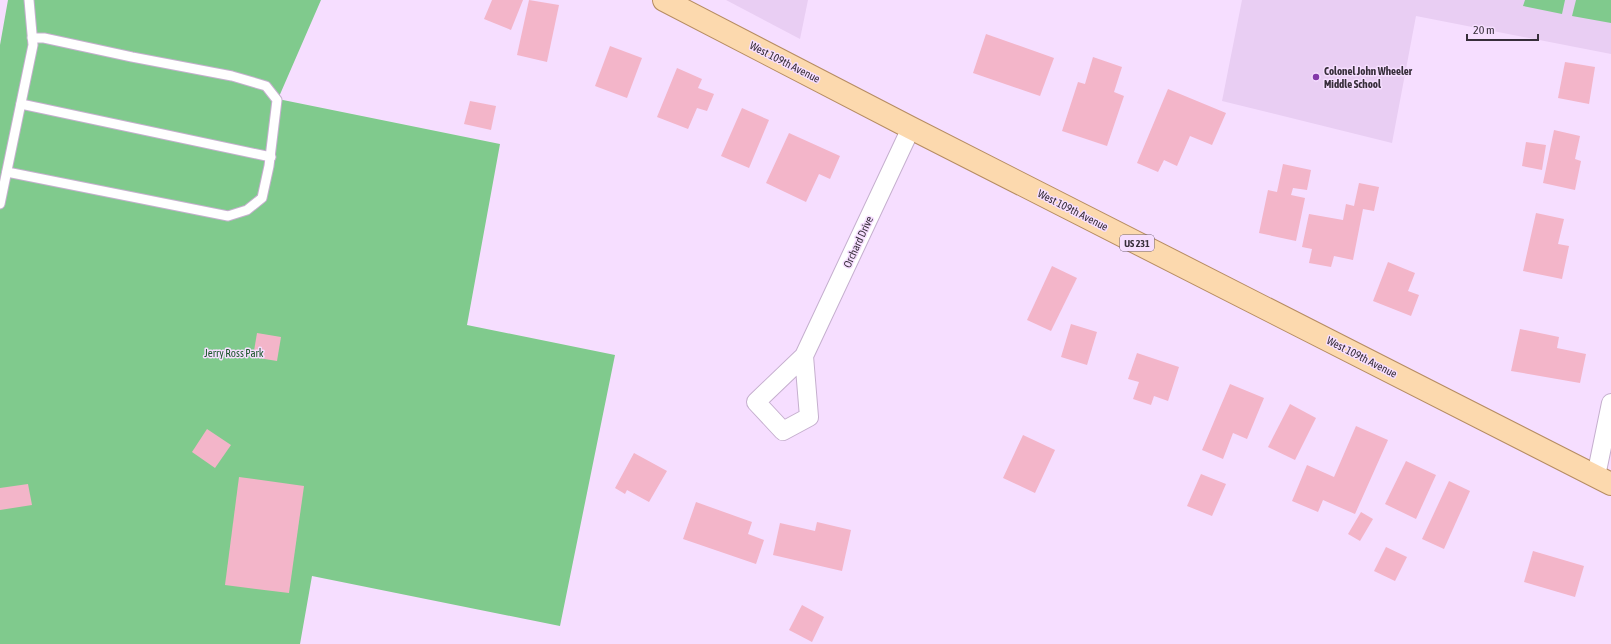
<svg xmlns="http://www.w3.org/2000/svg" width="1611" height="644" viewBox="0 0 1611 644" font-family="'Asap Condensed',sans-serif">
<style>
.built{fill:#e9cef3}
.green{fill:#80ca8d}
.building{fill:#f3b5c9}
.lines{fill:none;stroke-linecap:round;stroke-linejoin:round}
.service-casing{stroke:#c5afce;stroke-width:11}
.minor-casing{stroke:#c5afce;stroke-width:20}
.primary-casing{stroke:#b68c62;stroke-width:24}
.service{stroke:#fff;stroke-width:9}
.minor{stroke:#fff;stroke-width:18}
.primary{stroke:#fcd9ae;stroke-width:22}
.poi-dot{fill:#8438a9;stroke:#f6deff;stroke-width:1.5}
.labels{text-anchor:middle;stroke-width:3;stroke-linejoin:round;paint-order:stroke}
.shield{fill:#f6deff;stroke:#706375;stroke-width:1}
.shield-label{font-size:10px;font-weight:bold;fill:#372e3a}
.street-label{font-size:11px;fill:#372e3a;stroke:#f6deff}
.poi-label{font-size:11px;font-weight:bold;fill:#372e3a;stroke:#f6deff;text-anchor:start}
.park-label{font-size:11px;fill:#195529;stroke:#f6deff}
</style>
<rect width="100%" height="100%" fill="#f6deff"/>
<g class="built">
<polygon points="726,0 808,0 800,39"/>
<polygon points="1242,0 1611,0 1611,54 1416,16 1392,143 1222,101"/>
</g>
<g class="green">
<polygon points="8,0 321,0 278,99 500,144 467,325 615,355 560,626 312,576 300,644 0,644 0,45"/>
<polygon points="1525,0 1565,0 1562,14 1523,6"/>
<polygon points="1576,0 1611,0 1611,23 1572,16"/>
</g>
<g class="building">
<polygon points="492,0 523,0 511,30 484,19"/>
<polygon points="529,0 559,5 547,62 517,55"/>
<polygon points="986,34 1054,58 1040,96 973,73"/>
<polygon points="610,46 642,58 627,98 595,86"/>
<polygon points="1093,57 1122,67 1114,92 1124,96 1107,146 1062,131 1078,82 1085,84"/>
<polygon points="1565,62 1595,67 1589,104 1558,98"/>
<polygon points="677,68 702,79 698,88 714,94 707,111 697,108 688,129 657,117"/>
<polygon points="1168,89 1226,113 1212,145 1190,136 1177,166 1164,160 1158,172 1137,163"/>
<polygon points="470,101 496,106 491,130 464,124"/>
<polygon points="742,108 769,120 749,168 721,156"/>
<polygon points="1554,130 1580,136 1575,159 1581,161 1575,190 1543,183"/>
<polygon points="789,133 840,156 830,179 819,174 806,202 766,183"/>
<polygon points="1526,142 1546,145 1542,170 1522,166"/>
<polygon points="1283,164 1311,170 1307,190 1293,188 1291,195 1305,198 1296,241 1259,233 1268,190 1277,192"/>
<polygon points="1359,183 1379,187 1374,211 1363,209 1353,260 1334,256 1331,267 1309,263 1312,249 1302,247 1309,214 1343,220 1346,204 1354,206"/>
<polygon points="1536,213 1564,219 1558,244 1569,246 1562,279 1523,271"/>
<polygon points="1388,262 1415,273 1408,291 1419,295 1411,316 1373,301"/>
<polygon points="1052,266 1077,278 1051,331 1027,320"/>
<polygon points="1071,324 1097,332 1087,365 1061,357"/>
<polygon points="1520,329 1559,337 1557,348 1586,354 1580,383 1511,371"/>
<polygon points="257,333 281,337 277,361 253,357"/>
<polygon points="1137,353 1179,367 1168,401 1154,396 1151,405 1133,399 1139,382 1128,379"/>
<polygon points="1230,384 1264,398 1247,439 1233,433 1223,459 1202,450"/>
<polygon points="1290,404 1316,418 1295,460 1268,447"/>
<polygon points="1356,426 1388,440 1355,514 1323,500 1318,512 1292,501 1307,465 1334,477"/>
<polygon points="207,429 231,445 215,468 192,452"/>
<polygon points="1023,435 1055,450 1035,493 1003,478"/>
<polygon points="634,453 667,471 649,502 627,490 625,494 615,488"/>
<polygon points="1406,461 1436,475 1416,519 1385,504"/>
<polygon points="1201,474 1226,484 1212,516 1187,506"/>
<polygon points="239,477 304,486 289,593 225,585"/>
<polygon points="1449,481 1470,491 1444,549 1422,539"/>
<polygon points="28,484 32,505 0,510 0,488"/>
<polygon points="696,502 752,522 748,534 764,540 756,564 683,539"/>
<polygon points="1361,512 1373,519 1360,541 1348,534"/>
<polygon points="817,522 851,530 842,571 773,555 780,523 815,531"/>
<polygon points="1386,547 1407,557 1395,581 1374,571"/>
<polygon points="1533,551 1584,566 1575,597 1524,582"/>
<polygon points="802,605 824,617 812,642 789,630"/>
</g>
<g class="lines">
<defs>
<g id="service">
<polyline points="21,104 271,157"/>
<polyline points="7,172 228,216 247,210 262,198 269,166 277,100 266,86 232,76 132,57 44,38 32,38"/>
<polyline points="0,204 33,45 29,0"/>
</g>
<g id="minor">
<polyline points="804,356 809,417 783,431 756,402 804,356 911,128"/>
<polyline points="1596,476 1611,403"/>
</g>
<polyline id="primary" points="664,0 911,128 1611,484"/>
</defs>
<use href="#service" class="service-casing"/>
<use href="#minor" class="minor-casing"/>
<use href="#primary" class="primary-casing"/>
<use href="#service" class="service"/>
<use href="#minor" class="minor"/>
<use href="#primary" class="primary"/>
</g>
<circle class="poi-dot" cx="1316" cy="77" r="4"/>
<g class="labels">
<rect class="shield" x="1120" y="235" width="34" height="16" rx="3"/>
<g class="shield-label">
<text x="1137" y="247">US 231</text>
</g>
<g class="street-label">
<text transform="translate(785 62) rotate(27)" y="4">West 109th Avenue</text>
<text transform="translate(1073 210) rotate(27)" y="4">West 109th Avenue</text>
<text transform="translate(858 242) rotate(-65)" y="4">Orchard Drive</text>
<text transform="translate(1362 357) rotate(27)" y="4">West 109th Avenue</text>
</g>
<g class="poi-label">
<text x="1324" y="75">Colonel John Wheeler<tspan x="1324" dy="13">Middle School</tspan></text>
</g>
<g class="park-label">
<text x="234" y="357">Jerry Ross Park</text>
</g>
</g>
<path d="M1467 34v6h71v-6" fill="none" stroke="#372e3a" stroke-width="2"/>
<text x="1473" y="34" font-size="12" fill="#372e3a" stroke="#f6deff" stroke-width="3" paint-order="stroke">20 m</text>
</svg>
